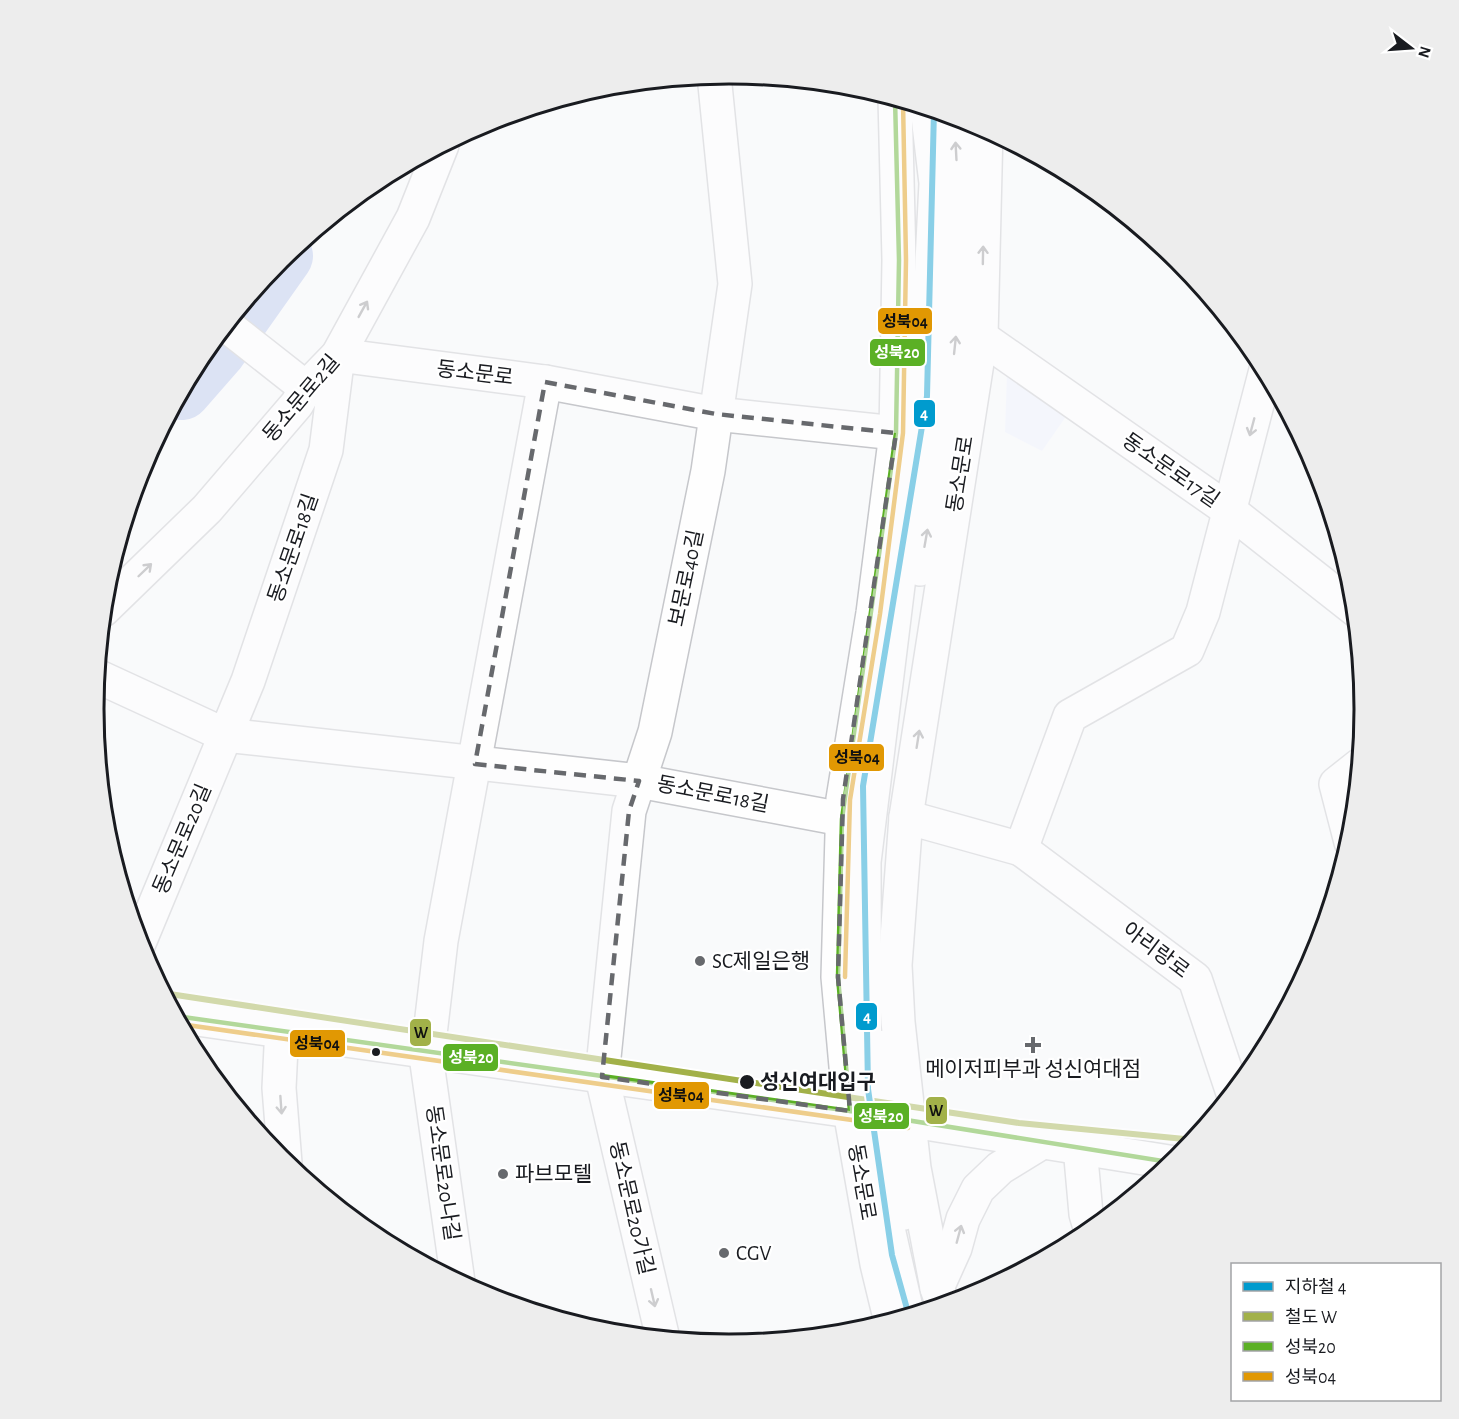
<svg xmlns="http://www.w3.org/2000/svg" width="1459" height="1419" viewBox="0 0 1459 1419" font-family="'Alegreya Sans','Noto Sans KR',sans-serif">
<style>
.built{fill:#eef2fd}
.lines{fill:none;stroke-linecap:round;stroke-linejoin:round}
.river{stroke:#b9c7ec;stroke-width:58}
.minor-casing{stroke:#c6c7cb;stroke-width:36}
.major-casing{stroke:#c6c7cb;stroke-width:36}
.minor{stroke:#fefefe;stroke-width:33}
.major{stroke:#fefefe;stroke-width:33}
.bus-1-casing{stroke:#fff;stroke-width:9}
.bus-2-casing{stroke:#fff;stroke-width:9}
.bus-1{stroke:#5bb025;stroke-width:4.5}
.bus-2{stroke:#e19803;stroke-width:4.5}
.rail-1-casing{stroke:#fff;stroke-width:10}
.rail-1{stroke:#a2b149;stroke-width:6}
.metro-1-casing{stroke:#fff;stroke-width:10}
.metro-1{stroke:#009bce;stroke-width:6}
.oneway{stroke:#97989a}
.marked{fill:none;stroke:#67696d;stroke-width:4.5;stroke-dasharray:12 8;stroke-linejoin:round}
.poi-dot{fill:#67696d;stroke:#fff;stroke-width:2}
.bus-dot{fill:#191b20;stroke:#fff;stroke-width:2}
.labels{text-anchor:middle;stroke-width:4.5;stroke-linejoin:round;paint-order:stroke}
.street-label{font-size:21px;fill:#191b20;stroke:#fff}
.poi-label{font-size:21px;fill:#191b20;stroke:#fff;text-anchor:start}
.stop-label{font-size:21px;font-weight:bold;fill:#191b20;stroke:#fff;text-anchor:start}
.rim{fill:none;stroke:#191b20;stroke-width:3}
.line-badge{stroke:#fff;stroke-width:2}
.badge-label{font-size:16px;text-anchor:middle;font-weight:bold;fill:#fff}
.pale-badge-label{font-size:16px;text-anchor:middle;font-weight:bold;fill:#111}
</style>
<rect width="100%" height="100%" fill="#f9fafb"/>
<polygon class="built" points="1007,372 1067,415 1042,451 1005,432"/>
<g class="lines">
<polyline class="river" points="182,391 217,351 284,256"/>
<defs>
<g id="minor">
<polyline points="226,325 306,388"/>
<polyline points="981,337 1230,511 1356,610"/>
<polyline points="920,569 949,409 962,282 954,116"/>
<polyline points="103,610 207,509 297,404 306,388 338,355 413,218 442,145"/>
<polyline points="97,676 225,735 639,781 842,819"/>
<polyline points="906,817 1021,849 1070,716 1187,650 1203,612 1266,370"/>
<polyline points="1351,842 1336,784 1360,765"/>
<polyline points="1021,849 1195,979 1233,1093"/>
<polyline points="139,943 248,681 326,450 338,355 545,382 716,414 896,433"/>
<polyline points="176,1016 850,1111"/>
<polyline points="281,1047 279,1088 285,1163"/>
<polyline points="885,1047 889,1136 904,1213"/>
<polyline points="428,1051 441,941 545,382"/>
<polyline points="427,1063 458,1282"/>
<polyline points="868,1133 865,1114 864,862 928,341 936,183 927,108"/>
<polyline points="1080,1147 1086,1214 1091,1231"/>
<polyline points="878,1184 908,1317"/>
<polyline points="663,1339 602,1077 629,811 655,732 708,471 735,284 714,75"/>
</g>
<g id="major">
<polyline points="850,1111 1175,1163"/>
<polyline points="937,1288 955,1248 963,1219 978,1189 1000,1168 1044,1141"/>
<polyline points="943,1306 937,1288 914,1168 898,1022 895,965 906,817 981,337 986,129"/>
<polyline points="891,1322 877,1264 850,1111 838,977 843,799 873,613 896,433 899,260 895,98"/>
</g>
</defs>
<use href="#minor" class="minor-casing"/>
<use href="#major" class="major-casing"/>
<use href="#minor" class="minor"/>
<use href="#major" class="major"/>
<defs>
<g id="bus-1">
<polyline points="176,1016 850,1111 1175,1163"/>
<polyline points="850,1111 838,977 842,819 896,433 899,260 895,98"/>
</g>
<g id="bus-2">
<polyline points="845,977 850,800 880,614 903,433 906,260 903,101"/>
<polyline points="180,1024 908,1128"/>
</g>
</defs>
<use href="#bus-1" class="bus-1-casing"/>
<use href="#bus-2" class="bus-2-casing"/>
<use href="#bus-1" class="bus-1"/>
<use href="#bus-2" class="bus-2"/>
<defs>
<polyline id="rail-1" points="163,993 1019,1123 1195,1140"/>
</defs>
<use href="#rail-1" class="rail-1-casing"/>
<use href="#rail-1" class="rail-1"/>
<defs>
<polyline id="metro-1" points="909,1316 892,1255 868,1089 863,786 927,396 934,110"/>
</defs>
<use href="#metro-1" class="metro-1-casing"/>
<use href="#metro-1" class="metro-1"/>
</g>
<defs><path id="oneway-shaft" d="M-6 0H5M1.5-3L5.5 0L1.5 3" fill="none" stroke-width="1.6" stroke-linecap="round" stroke-linejoin="round" transform="scale(1.5)"/></defs>
<g class="oneway">
<use href="#oneway-shaft" transform="translate(956 151) rotate(-93)"/>
<use href="#oneway-shaft" transform="translate(983 255) rotate(-89)"/>
<use href="#oneway-shaft" transform="translate(363 309) rotate(-61)"/>
<use href="#oneway-shaft" transform="translate(955 345) rotate(-84)"/>
<use href="#oneway-shaft" transform="translate(1252 427) rotate(105)"/>
<use href="#oneway-shaft" transform="translate(926 538) rotate(-80)"/>
<use href="#oneway-shaft" transform="translate(145 570) rotate(-44)"/>
<use href="#oneway-shaft" transform="translate(918 739) rotate(-81)"/>
<use href="#oneway-shaft" transform="translate(281 1105) rotate(86)"/>
<use href="#oneway-shaft" transform="translate(959 1234) rotate(-75)"/>
<use href="#oneway-shaft" transform="translate(653 1298) rotate(77)"/>
</g>
<path d="M0 0H1459V1419H0ZM 545,382 L 716,414 L 896,433 L 843,799 L 838,977 L 850,1111 L 602,1077 L 629,811 L 639,781 L 475,764 Z" fill="#f9fafb" fill-opacity=".55" fill-rule="evenodd"/>
<path class="marked" d="M 545,382 L 716,414 L 896,433 L 843,799 L 838,977 L 850,1111 L 602,1077 L 629,811 L 639,781 L 475,764 Z"/>
<g class="poi-dot">
<circle cx="700" cy="961" r="6"/>
<path d="M1030 1036h6v6h6v6h-6v6h-6v-6h-6v-6h6z"/>
<circle cx="503" cy="1174" r="6"/>
<circle cx="724" cy="1253" r="6"/>
</g>
<g class="bus-dot">
<circle cx="376" cy="1052" r="5"/>
<circle cx="747" cy="1082" r="8"/>
</g>
<g class="labels">
<g class="street-label">
<text transform="translate(475 373) rotate(7)" y="7">동소문로</text>
<text transform="translate(301 398) rotate(-50)" y="7">동소문로2길</text>
<text transform="translate(1171 470) rotate(35)" y="7">동소문로17길</text>
<text transform="translate(960 474) rotate(-81)" y="7">동소문로</text>
<text transform="translate(293 548) rotate(-71)" y="7">동소문로18길</text>
<text transform="translate(686 578) rotate(-78)" y="7">보문로40길</text>
<text transform="translate(713 794) rotate(11)" y="7">동소문로18길</text>
<text transform="translate(182 839) rotate(-67)" y="7">동소문로20길</text>
<text transform="translate(1156 950) rotate(37)" y="7">아리랑로</text>
<text transform="translate(443 1173) rotate(82)" y="7">동소문로20나길</text>
<text transform="translate(862 1182) rotate(80)" y="7">동소문로</text>
<text transform="translate(632 1208) rotate(77)" y="7">동소문로20가길</text>
</g>
<g class="poi-label">
<text x="712" y="968">SC제일은행</text>
<text x="1033" y="1076" text-anchor="middle">메이저피부과 성신여대점</text>
<text x="515" y="1181">파브모텔</text>
<text x="736" y="1260">CGV</text>
</g>
<g class="stop-label">
<text x="760" y="1089">성신여대입구</text>
</g>
</g>
<path d="M0 0H1459V1419H0ZM104 709a625 625 0 1 1 1250 0a625 625 0 1 1-1250 0Z" fill="#ededed" fill-rule="evenodd"/>
<path class="rim" d="M104 709a625 625 0 1 1 1250 0a625 625 0 1 1-1250 0Z"/>
<g class="line-badge">
<rect x="877" y="307" width="56" height="28" rx="6" fill="#e19803"/>
<rect x="869" y="338" width="57" height="29" rx="6" fill="#5bb025"/>
<rect x="913" y="399" width="23" height="29" rx="6" fill="#009bce"/>
<rect x="828" y="743" width="57" height="29" rx="6" fill="#e19803"/>
<rect x="855" y="1002" width="23" height="29" rx="6" fill="#009bce"/>
<rect x="409" y="1018" width="23" height="29" rx="6" fill="#a2b149"/>
<rect x="289" y="1029" width="57" height="29" rx="6" fill="#e19803"/>
<rect x="442" y="1043" width="57" height="29" rx="6" fill="#5bb025"/>
<rect x="653" y="1081" width="57" height="29" rx="6" fill="#e19803"/>
<rect x="925" y="1096" width="23" height="29" rx="6" fill="#a2b149"/>
<rect x="853" y="1102" width="57" height="28" rx="6" fill="#5bb025"/>
</g>
<g class="badge-label">
<text x="897" y="358">성북20</text>
<text x="924" y="419">4</text>
<text x="867" y="1022">4</text>
<text x="471" y="1063">성북20</text>
<text x="881" y="1122">성북20</text>
</g>
<g class="pale-badge-label">
<text x="905" y="327">성북04</text>
<text x="857" y="763">성북04</text>
<text x="421" y="1038">W</text>
<text x="317" y="1049">성북04</text>
<text x="681" y="1101">성북04</text>
<text x="936" y="1116">W</text>
</g>
<rect x="1231" y="1263" width="210" height="138" fill="#ffffff" stroke="#a3a4a6" stroke-width="1.5"/>
<rect x="1243" y="1282" width="30" height="9" fill="#009bce" stroke="#a3a4a6" stroke-width="1.5"/>
<text x="1285" y="1293" font-size="18" fill="#191b20">지하철 4</text>
<rect x="1243" y="1312" width="30" height="9" fill="#a2b149" stroke="#a3a4a6" stroke-width="1.5"/>
<text x="1285" y="1323" font-size="18" fill="#191b20">철도 W</text>
<rect x="1243" y="1342" width="30" height="9" fill="#5bb025" stroke="#a3a4a6" stroke-width="1.5"/>
<text x="1285" y="1353" font-size="18" fill="#191b20">성북20</text>
<rect x="1243" y="1372" width="30" height="9" fill="#e19803" stroke="#a3a4a6" stroke-width="1.5"/>
<text x="1285" y="1383" font-size="18" fill="#191b20">성북04</text>
<g transform="translate(1411 48) rotate(107)" stroke="#ffffff" stroke-width="4.5" paint-order="stroke">
<path d="M0-4.5L10 22L0 15L-10 22Z" fill="#191b20"/>
<text y="-9" font-size="16" font-weight="bold" text-anchor="middle" fill="#191b20">N</text>
</g>
</svg>
